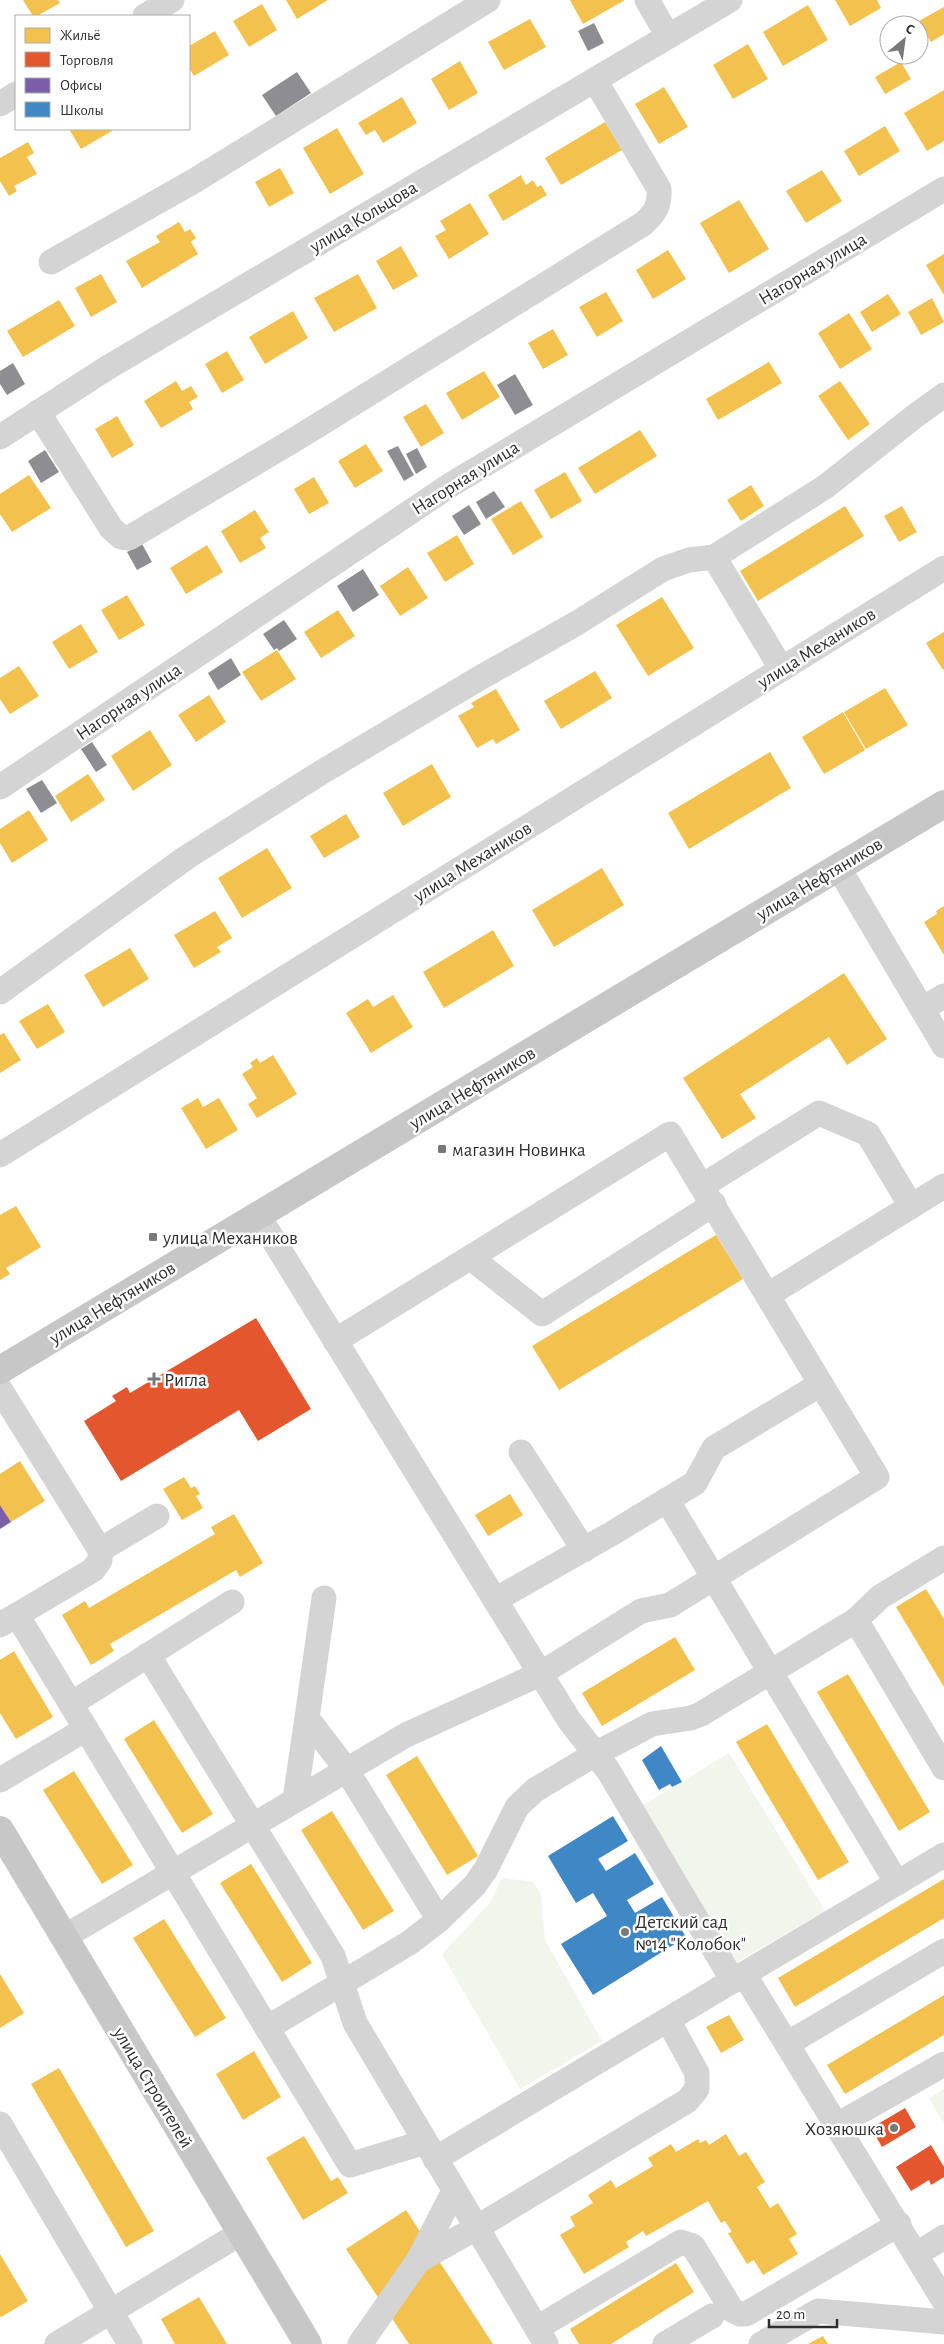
<svg xmlns="http://www.w3.org/2000/svg" width="944" height="2344" viewBox="0 0 944 2344" font-family="'Alegreya Sans',sans-serif">
<style>
.green{fill:#f1f5ec}
.homes{fill:#f2c14e}
.shops{fill:#e4572e}
.offices{fill:#7b5ea7}
.schools{fill:#3f88c5}
.industry{fill:#8d8d92}
.lines{fill:none;stroke-linecap:round;stroke-linejoin:round}
.minor{stroke:#d4d4d4;stroke-width:25}
.major{stroke:#c7c7c7;stroke-width:28}
.poi-dot{fill:#787878;stroke:#fff;stroke-width:2}
.labels{text-anchor:middle;stroke-width:5;stroke-linejoin:round;paint-order:stroke}
.street-label{font-size:19px;fill:#2f2f2f;stroke:#fff}
.poi-label{font-size:19px;fill:#2f2f2f;stroke:#fff;text-anchor:start}
</style>
<rect width="100%" height="100%" fill="#fff"/>
<g class="green">
<polygon points="729,1753 825,1911 734,1964 641,1806"/>
<polygon points="502,1878 533,1882 541,1894 545,1940 602,2041 520,2089 442,1954 490,1903"/>
<polygon points="944,2089 944,2124 929,2098"/>
</g>
<g class="homes">
<polygon points="23,0 58,0 60,3 37,16 33,16"/>
<polygon points="286,0 328,0 297,19"/>
<polygon points="570,0 625,0 583,24"/>
<polygon points="835,0 877,0 881,8 850,26"/>
<polygon points="262,4 277,30 249,47 233,21"/>
<polygon points="808,5 828,40 783,66 763,32"/>
<polygon points="944,7 944,34 931,42 919,21"/>
<polygon points="530,19 546,47 504,70 488,42"/>
<polygon points="215,31 229,55 194,76 189,68 189,46"/>
<polygon points="748,44 768,79 733,99 713,65"/>
<polygon points="460,61 478,93 449,110 431,79"/>
<polygon points="901,62 911,79 885,94 875,77"/>
<polygon points="664,87 688,127 659,144 635,104"/>
<polygon points="944,90 944,141 927,151 904,113"/>
<polygon points="402,97 417,123 383,143 375,130 366,135 358,123"/>
<polygon points="605,122 622,150 561,185 545,158"/>
<polygon points="885,126 900,151 859,176 844,151"/>
<polygon points="337,128 364,174 330,194 303,148"/>
<polygon points="69,129 111,129 112,131 81,149"/>
<polygon points="28,142 34,153 27,157 37,174 14,186 17,191 9,196 0,181 0,158"/>
<polygon points="280,168 294,193 269,207 255,182"/>
<polygon points="822,170 842,201 806,223 786,191"/>
<polygon points="521,175 526,185 533,180 537,187 541,185 547,195 503,221 488,195"/>
<polygon points="739,200 769,249 729,273 700,223"/>
<polygon points="470,203 489,234 449,259 435,236 446,230 440,221"/>
<polygon points="179,222 185,232 190,229 196,238 191,242 198,254 142,288 126,261 160,242 156,236"/>
<polygon points="401,246 418,276 393,290 376,261"/>
<polygon points="668,250 686,279 653,299 636,270"/>
<polygon points="944,254 944,295 926,265"/>
<polygon points="101,274 117,302 91,317 75,288"/>
<polygon points="358,274 377,308 334,332 314,298"/>
<polygon points="606,292 623,321 597,337 579,307"/>
<polygon points="888,294 901,314 872,332 860,312"/>
<polygon points="932,298 944,322 921,335 908,312"/>
<polygon points="59,300 75,326 23,357 7,331"/>
<polygon points="293,311 308,338 265,364 249,337"/>
<polygon points="849,313 872,349 840,369 818,333"/>
<polygon points="553,329 568,355 543,369 528,343"/>
<polygon points="227,351 244,380 222,393 205,364"/>
<polygon points="769,362 782,383 718,420 706,399"/>
<polygon points="484,371 500,397 462,420 446,393"/>
<polygon points="176,381 182,391 191,386 198,397 189,402 193,409 161,428 144,401"/>
<polygon points="840,381 870,424 848,440 818,396"/>
<polygon points="426,404 444,433 421,447 403,417"/>
<polygon points="117,416 134,445 112,458 95,429"/>
<polygon points="640,430 657,456 595,494 578,468"/>
<polygon points="366,444 383,471 355,488 338,461"/>
<polygon points="565,472 582,501 551,519 534,490"/>
<polygon points="29,475 51,508 12,532 0,514 0,494"/>
<polygon points="314,477 329,503 309,514 294,489"/>
<polygon points="751,485 764,506 741,521 727,500"/>
<polygon points="521,501 543,537 513,555 491,519"/>
<polygon points="845,506 864,536 758,601 740,571"/>
<polygon points="902,506 917,532 899,542 884,516"/>
<polygon points="255,510 269,532 260,538 266,548 240,563 221,531"/>
<polygon points="457,535 474,564 445,582 427,553"/>
<polygon points="207,545 223,572 186,594 170,568"/>
<polygon points="408,567 428,598 400,616 380,586"/>
<polygon points="127,595 145,625 119,640 101,610"/>
<polygon points="662,597 694,648 648,676 616,625"/>
<polygon points="338,610 355,636 321,658 304,632"/>
<polygon points="81,624 98,652 69,669 52,642"/>
<polygon points="944,632 944,669 943,670 926,643"/>
<polygon points="277,650 296,679 261,701 242,672"/>
<polygon points="19,666 39,696 10,714 0,699 0,678"/>
<polygon points="595,671 612,698 561,729 544,701"/>
<polygon points="885,688 908,725 866,749 844,712"/>
<polygon points="496,689 520,730 496,744 493,739 477,748 458,716 474,707 471,703"/>
<polygon points="209,695 226,722 196,742 178,715"/>
<polygon points="843,712 865,750 824,774 802,737"/>
<polygon points="150,730 172,765 133,791 111,756"/>
<polygon points="770,752 791,788 689,849 668,813"/>
<polygon points="432,764 451,797 403,826 383,793"/>
<polygon points="88,774 105,800 71,822 55,796"/>
<polygon points="29,810 48,840 12,863 0,843 0,829"/>
<polygon points="346,814 360,837 324,858 310,836"/>
<polygon points="267,848 292,888 242,918 218,878"/>
<polygon points="602,868 624,905 554,947 532,910"/>
<polygon points="944,906 944,955 924,922 937,914 936,911"/>
<polygon points="215,911 232,938 217,947 221,952 194,968 174,935"/>
<polygon points="493,930 514,966 444,1008 423,972"/>
<polygon points="130,948 149,979 103,1007 84,975"/>
<polygon points="844,973 887,1039 847,1065 829,1037 740,1094 756,1118 722,1139 683,1078"/>
<polygon points="393,995 413,1027 371,1053 346,1013 368,999 373,1007"/>
<polygon points="48,1004 65,1032 37,1049 19,1021"/>
<polygon points="4,1033 21,1060 0,1073 0,1035"/>
<polygon points="273,1055 297,1094 257,1118 248,1104 257,1098 242,1074 253,1067 250,1063 257,1058 260,1063"/>
<polygon points="198,1098 203,1107 219,1098 238,1130 206,1149 181,1108"/>
<polygon points="16,1206 41,1247 6,1268 10,1274 0,1280 0,1215"/>
<polygon points="716,1235 743,1279 559,1390 532,1346"/>
<polygon points="20,1461 45,1501 11,1522 0,1505 0,1474"/>
<polygon points="184,1477 191,1488 195,1486 200,1494 196,1496 203,1508 182,1520 163,1489"/>
<polygon points="510,1494 523,1515 488,1536 475,1515"/>
<polygon points="234,1514 263,1563 240,1577 236,1570 110,1644 114,1651 91,1665 62,1615 85,1601 89,1608 215,1534 211,1527"/>
<polygon points="926,1589 944,1619 944,1687 896,1607"/>
<polygon points="675,1637 695,1670 602,1726 582,1693"/>
<polygon points="14,1651 53,1717 16,1739 0,1713 0,1660"/>
<polygon points="848,1674 930,1812 899,1831 817,1692"/>
<polygon points="154,1720 213,1814 182,1833 124,1739"/>
<polygon points="767,1724 849,1862 818,1880 736,1742"/>
<polygon points="417,1756 478,1856 447,1875 386,1775"/>
<polygon points="74,1771 133,1865 102,1884 43,1790"/>
<polygon points="332,1811 394,1911 363,1930 301,1830"/>
<polygon points="251,1864 312,1963 282,1982 220,1883"/>
<polygon points="944,1879 944,1918 795,2007 778,1978"/>
<polygon points="164,1919 226,2018 195,2037 133,1938"/>
<polygon points="0,1974 24,2013 0,2028"/>
<polygon points="944,1995 944,2035 845,2094 827,2065"/>
<polygon points="729,2015 744,2040 721,2053 706,2027"/>
<polygon points="254,2051 281,2097 243,2120 216,2074"/>
<polygon points="59,2068 154,2231 126,2247 31,2084"/>
<polygon points="726,2134 739,2156 746,2152 765,2182 757,2187 770,2208 778,2203 797,2234 789,2239 798,2254 763,2275 754,2260 747,2264 728,2233 732,2232 725,2221 721,2223 708,2201 646,2236 643,2231 626,2242 629,2247 584,2274 560,2235 575,2226 570,2217 593,2203 588,2195 611,2180 616,2188 653,2166 648,2158 671,2144 676,2152 698,2139 700,2143 706,2140 709,2145"/>
<polygon points="304,2136 331,2181 338,2177 348,2193 303,2220 266,2158"/>
<polygon points="406,2210 493,2344 409,2344 346,2249"/>
<polygon points="0,2254 28,2301 1,2317 0,2316"/>
<polygon points="676,2263 694,2292 611,2344 579,2344 570,2329"/>
<polygon points="199,2297 227,2344 175,2344 161,2319"/>
<polygon points="823,2336 828,2344 808,2344"/>
</g>
<g class="shops">
<polygon points="256,1318 311,1409 258,1441 239,1410 121,1481 84,1421 116,1401 112,1396 127,1387 130,1393"/>
<polygon points="905,2108 916,2127 882,2147 871,2128"/>
<polygon points="931,2145 944,2167 944,2177 931,2185 929,2180 911,2191 896,2167"/>
</g>
<polygon class="offices" points="0,1505 11,1522 0,1529"/>
<g class="schools">
<polygon points="661,1746 682,1782 672,1787 670,1784 659,1790 642,1760"/>
<polygon points="613,1816 628,1841 598,1859 606,1871 635,1853 654,1884 627,1900 635,1913 662,1897 686,1937 593,1995 561,1944 607,1916 593,1893 576,1903 548,1856"/>
</g>
<g class="industry">
<polygon points="594,23 604,43 588,51 578,31"/>
<polygon points="297,72 311,93 276,116 262,95"/>
<polygon points="13,363 25,384 7,395 0,384 0,371"/>
<polygon points="515,374 533,405 515,415 497,385"/>
<polygon points="398,446 414,475 404,481 387,451"/>
<polygon points="417,448 427,467 416,474 406,454"/>
<polygon points="45,450 59,472 41,483 28,461"/>
<polygon points="494,491 505,507 486,519 476,502"/>
<polygon points="469,505 481,524 464,535 452,516"/>
<polygon points="142,544 152,562 137,570 127,552"/>
<polygon points="363,569 379,595 353,612 337,586"/>
<polygon points="284,620 297,639 279,651 277,648 274,650 263,634"/>
<polygon points="231,658 241,675 218,690 208,673"/>
<polygon points="92,742 107,765 96,772 81,749"/>
<polygon points="42,780 57,803 41,813 26,789"/>
</g>
<g class="lines">
<g class="minor">
<polyline points="647,0 668,36"/>
<polyline points="145,16 172,0"/>
<polyline points="0,104 16,94"/>
<polyline points="51,262 194,181 488,0"/>
<path d="M 38,412 L 111,528 L 121,537 L 129,538 L 299,437 L 643,224 C 655,213 660,206 659,189 L 595,80"/>
<polyline points="0,437 107,368 730,0"/>
<polyline points="781,668 714,557 825,487 915,416 944,395"/>
<polyline points="0,787 452,484 944,189"/>
<polyline points="838,867 944,1046"/>
<polyline points="0,992 187,857 322,772 478,679 577,623 663,569 689,560 714,557"/>
<polyline points="922,1009 944,996"/>
<polyline points="0,1155 944,568"/>
<polyline points="702,1186 819,1113 868,1134 911,1206"/>
<polyline points="258,1215 569,1720 608,1770 733,1981"/>
<polyline points="471,1258 542,1314 714,1204"/>
<polyline points="768,1295 944,1186"/>
<polyline points="0,1389 100,1550 100,1560 93,1570 0,1625"/>
<polyline points="521,1452 584,1550"/>
<polyline points="667,1500 897,1883"/>
<polyline points="100,1550 157,1516"/>
<polyline points="324,1598 307,1718 346,1769 439,1920"/>
<polyline points="495,1600 611,1534 695,1483 714,1448 821,1384"/>
<polyline points="17,1615 350,2165 425,2142"/>
<polyline points="856,1620 944,1768"/>
<polyline points="148,1655 333,1956 355,2023 546,2344"/>
<polyline points="71,1704 232,1602"/>
<polyline points="0,1780 86,1729"/>
<polyline points="295,1799 307,1718"/>
<polyline points="64,1937 406,1735 540,1674 641,1611 670,1605 877,1477 670,1134 335,1341"/>
<polyline points="744,1974 944,1855"/>
<polyline points="267,2028 409,1943 439,1920 475,1885 486,1869 517,1807 535,1790 597,1753 652,1724 691,1718 701,1714 856,1620 880,1597 944,1558"/>
<polyline points="787,2044 944,1951"/>
<polyline points="0,2124 130,2344"/>
<polyline points="837,2125 944,2064"/>
<polyline points="435,2159 744,1974 944,2301"/>
<polyline points="917,2254 944,2237"/>
<polyline points="418,2261 476,2228 687,2101 697,2089 697,2073 668,2020"/>
<polyline points="537,2328 681,2242 693,2246 732,2310 740,2314 746,2314 899,2224"/>
<polyline points="57,2344 241,2233"/>
<polyline points="360,2344 418,2261 454,2191"/>
<polyline points="665,2344 712,2316"/>
<polyline points="761,2344 818,2311 944,2322"/>
</g>
<g class="major">
<polyline points="0,1370 944,804"/>
<polyline points="0,1830 308,2344"/>
</g>
</g>
<g class="poi-dot">
<rect x="437" y="1144" width="10" height="10" rx="2.5"/>
<rect x="148" y="1232" width="10" height="10" rx="2.5"/>
<path d="M151.5 1371.5h5v5h5v5h-5v5h-5v-5h-5v-5h5z"/>
<circle cx="625" cy="1932" r="5"/>
<circle cx="894" cy="2128" r="5"/>
</g>
<g class="labels">
<g class="street-label">
<text transform="translate(363 216) rotate(-31)" y="7">улица Кольцова</text>
<text transform="translate(812 268) rotate(-31)" y="7">Нагорная улица</text>
<text transform="translate(465 477) rotate(-32)" y="7">Нагорная улица</text>
<text transform="translate(816 647) rotate(-32)" y="7">улица Механиков</text>
<text transform="translate(128 701) rotate(-34)" y="7">Нагорная улица</text>
<text transform="translate(472 861) rotate(-32)" y="7">улица Механиков</text>
<text transform="translate(819 878) rotate(-31)" y="7">улица Нефтяников</text>
<text transform="translate(472 1087) rotate(-31)" y="7">улица Нефтяников</text>
<text transform="translate(112 1302) rotate(-31)" y="7">улица Нефтяников</text>
<text transform="translate(154 2087) rotate(59)" y="7">улица Строителей</text>
</g>
<g class="poi-label">
<text x="452" y="1156">магазин Новинка</text>
<text x="163" y="1244">улица Механиков</text>
<text x="164" y="1386">Ригла</text>
<text x="635" y="1928">Детский сад<tspan x="635" dy="22">№14 "Колобок"</tspan></text>
<text x="884" y="2135" text-anchor="end">Хозяюшка</text>
</g>
</g>
<rect x="15" y="15" width="175" height="115" fill="#ffffff" stroke="#acacac"/>
<rect x="25" y="28" width="25" height="15" fill="#f2c14e" stroke="#acacac"/>
<text x="60" y="40" font-size="15" fill="#2f2f2f">Жильё</text>
<rect x="25" y="52" width="25" height="15" fill="#e4572e" stroke="#acacac"/>
<text x="60" y="65" font-size="15" fill="#2f2f2f">Торговля</text>
<rect x="25" y="78" width="25" height="15" fill="#7b5ea7" stroke="#acacac"/>
<text x="60" y="90" font-size="15" fill="#2f2f2f">Офисы</text>
<rect x="25" y="102" width="25" height="15" fill="#3f88c5" stroke="#acacac"/>
<text x="60" y="115" font-size="15" fill="#2f2f2f">Школы</text>
<g transform="translate(904 40) rotate(29)"><circle r="24" fill="#ffffff" stroke="#acacac"/>
<path d="M0-4L9 19L0 12L-9 19Z" fill="#787878"/>
<text y="-8" font-size="14" font-weight="bold" text-anchor="middle" fill="#2f2f2f">С</text>
</g>
<path d="M769 2319v8h68v-8" fill="none" stroke="#2f2f2f" stroke-width="2.5"/>
<text x="776" y="2319" font-size="15" fill="#2f2f2f" stroke="#ffffff" stroke-width="4" paint-order="stroke">20 m</text>
</svg>
